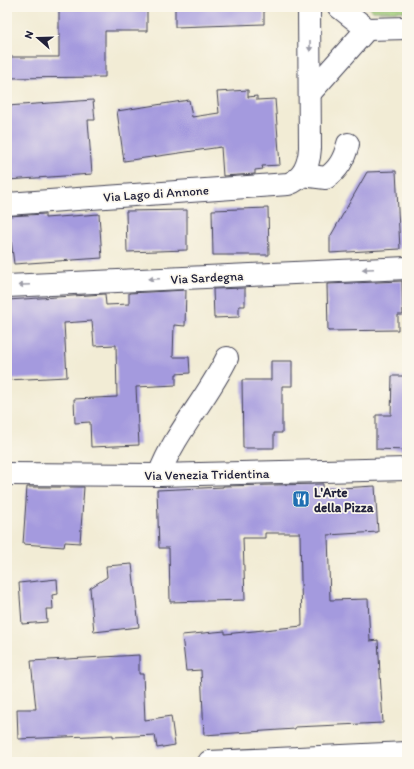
<svg xmlns="http://www.w3.org/2000/svg" width="414" height="769" viewBox="0 0 414 769" font-family="Itim,sans-serif">
<style>
.green{fill:#acd783;stroke:#677c5f}
.building{fill:#a49ade}
.lines{fill:none;stroke-linecap:round;stroke-linejoin:round}
.minor-casing{stroke:#414052;stroke-width:24}
.minor{stroke:#fff;stroke-width:22}
.oneway{fill:#9c9ca7}
.labels{text-anchor:middle;stroke-width:3.5;stroke-linejoin:round;paint-order:stroke}
.street-label{font-size:13px;fill:#22223b;stroke:#fbf7ec}
.poi-label{font-size:13px;font-weight:bold;fill:#22223b;stroke:#fbf7ec;text-anchor:start}
</style>
<rect width="100%" height="100%" fill="#fbf7ec"/>
<filter id="ink" filterUnits="userSpaceOnUse"><feTurbulence type="fractalNoise" baseFrequency=".025" numOctaves="2"/><feDisplacementMap in="SourceGraphic" scale="8" xChannelSelector="R" yChannelSelector="G"/><feConvolveMatrix kernelMatrix="1 2 1 2 8 2 1 2 1" color-interpolation-filters="sRGB"/></filter>
<filter id="wash" filterUnits="userSpaceOnUse"><feTurbulence type="fractalNoise" baseFrequency=".012" numOctaves="4" result="noise"/><feDisplacementMap in="SourceGraphic" scale="16" xChannelSelector="R" yChannelSelector="G"/><feGaussianBlur stdDeviation="0.9" result="paint"/><feColorMatrix in="noise" values="0 0 0 0 0 0 0 0 0 0 0 0 0 0 0 0 0 1.4 0 .05"/><feComposite in="paint" operator="in"/></filter>
<g filter="url(#wash)">
<rect width="100%" height="100%" fill="#f2ecd5"/>
<polygon class="green" points="369,7 407,7 407,11 373,11"/>
<g id="blocks">
<g class="building">
<polygon points="59,7 147,7 147,31 105,31 105,77 7,78 7,57 59,57"/>
<polygon points="175,7 264,7 264,24 175,27"/>
<polygon points="248,90 248,97 257,96 257,100 275,99 280,165 262,166 263,169 255,170 255,174 223,176 221,147 124,161 117,111 189,100 192,117 219,113 217,92"/>
<polygon points="93,100 95,120 88,120 92,174 8,180 7,106"/>
<polygon points="396,171 400,249 330,253 330,237 367,172"/>
<polygon points="268,208 269,255 213,255 212,210"/>
<polygon points="187,210 187,250 127,252 126,211"/>
<polygon points="45,214 45,218 99,214 102,258 14,264 8,216"/>
<polygon points="402,281 403,315 398,315 398,330 328,331 327,284"/>
<polygon points="245,288 245,306 239,306 239,317 214,318 213,289"/>
<polygon points="186,290 185,326 174,325 173,357 189,357 190,373 176,374 176,385 136,387 139,445 91,447 90,422 75,423 74,399 117,397 116,345 94,346 92,321 64,323 67,377 7,380 7,300 105,294 106,305 129,304 129,293"/>
<polygon points="271,361 292,361 292,386 282,386 282,433 274,433 274,448 243,448 242,380 271,380"/>
<polygon points="392,376 407,376 407,450 376,449 376,415 391,415"/>
<polygon points="323,484 323,489 375,486 378,532 328,535 330,600 368,599 370,641 378,640 383,723 295,727 295,729 204,735 201,670 186,671 182,635 225,631 225,634 302,626 300,533 265,533 265,538 243,538 245,600 170,602 169,548 159,548 157,490 223,487 223,486"/>
<polygon points="27,487 84,487 80,543 65,542 64,547 23,544"/>
<polygon points="132,564 139,627 94,632 90,588 107,577 106,566"/>
<polygon points="57,579 58,594 52,595 53,609 46,609 47,622 22,624 19,583"/>
<polygon points="139,655 139,674 143,674 145,720 171,716 175,745 157,748 155,735 113,737 113,735 18,739 17,709 36,709 31,661"/>
</g>
</g>
</g>
<g filter="url(#ink)">
<use href="#blocks" fill-opacity="0" stroke="#414052" stroke-width="1"/>
<g class="lines">
<defs>
<g id="minor">
<polyline points="339,7 367,29"/>
<polyline points="367,29 407,28"/>
<polyline points="310,93 367,29"/>
<path d="M 302,175 L 326,178 C 339,169 344,159 348,144"/>
<path d="M 7,204 L 288,184 C 304,179 309,164 310,148 L 309,7"/>
<polyline points="7,286 407,268"/>
<polyline points="7,474 159,475 407,469"/>
<path d="M 159,475 C 175,432 207,399 227,358"/>
<polyline points="209,762 407,753"/>
</g>
</defs>
<use href="#minor" class="minor-casing"/>
<use href="#minor" class="minor"/>
</g>
<defs><path id="oneway-solid" d="M-6-.8H1V-3.2L6.5 0L1 3.2V.8H-6Z"/></defs>
<g class="oneway">
<use href="#oneway-solid" transform="translate(310 46) rotate(90)"/>
<use href="#oneway-solid" transform="translate(368 269) rotate(177)"/>
<use href="#oneway-solid" transform="translate(154 279) rotate(177)"/>
<use href="#oneway-solid" transform="translate(24 285) rotate(178)"/>
</g>
</g>
<defs>
<symbol id="restaurant-square" viewBox="-11 -11 22 22"><rect x="-9" y="-9" width="18" height="18" rx="4" fill="#1f6fb2" stroke="#fbf7ec"/><path d="M-5-6h1v4h1v-4h1v4h1v-4h1v5L-1.5 .5V6h-2V.5L-5-1ZM5-6V6H3V1.5H1.5Q1.5-4 5-6Z" fill="#fff"/></symbol>
</defs>
<g fill-rule="evenodd">
<use href="#restaurant-square" x="291" y="489" width="20" height="20"/>
</g>
<g class="labels">
<g class="street-label">
<text transform="translate(156 193) rotate(-4)" y="5">Via Lago di Annone</text>
<text transform="translate(207 277) rotate(-3)" y="5">Via Sardegna</text>
<text transform="translate(207 474) rotate(-1)" y="5">Via Venezia Tridentina</text>
</g>
<g class="poi-label">
<text x="314" y="497">L'Arte<tspan x="314" dy="15">della Pizza</tspan></text>
</g>
</g>
<rect width="414" height="769" fill="none" stroke="#fbf7ec" stroke-width="24"/>
<g transform="translate(38 38) rotate(290)" stroke="#fbf7ec" stroke-width="3" paint-order="stroke">
<path d="M0-3L7 15L0 10L-7 15Z" fill="#22223b"/>
<text y="-6" font-size="11" font-weight="bold" text-anchor="middle" fill="#22223b">N</text>
</g>
</svg>
